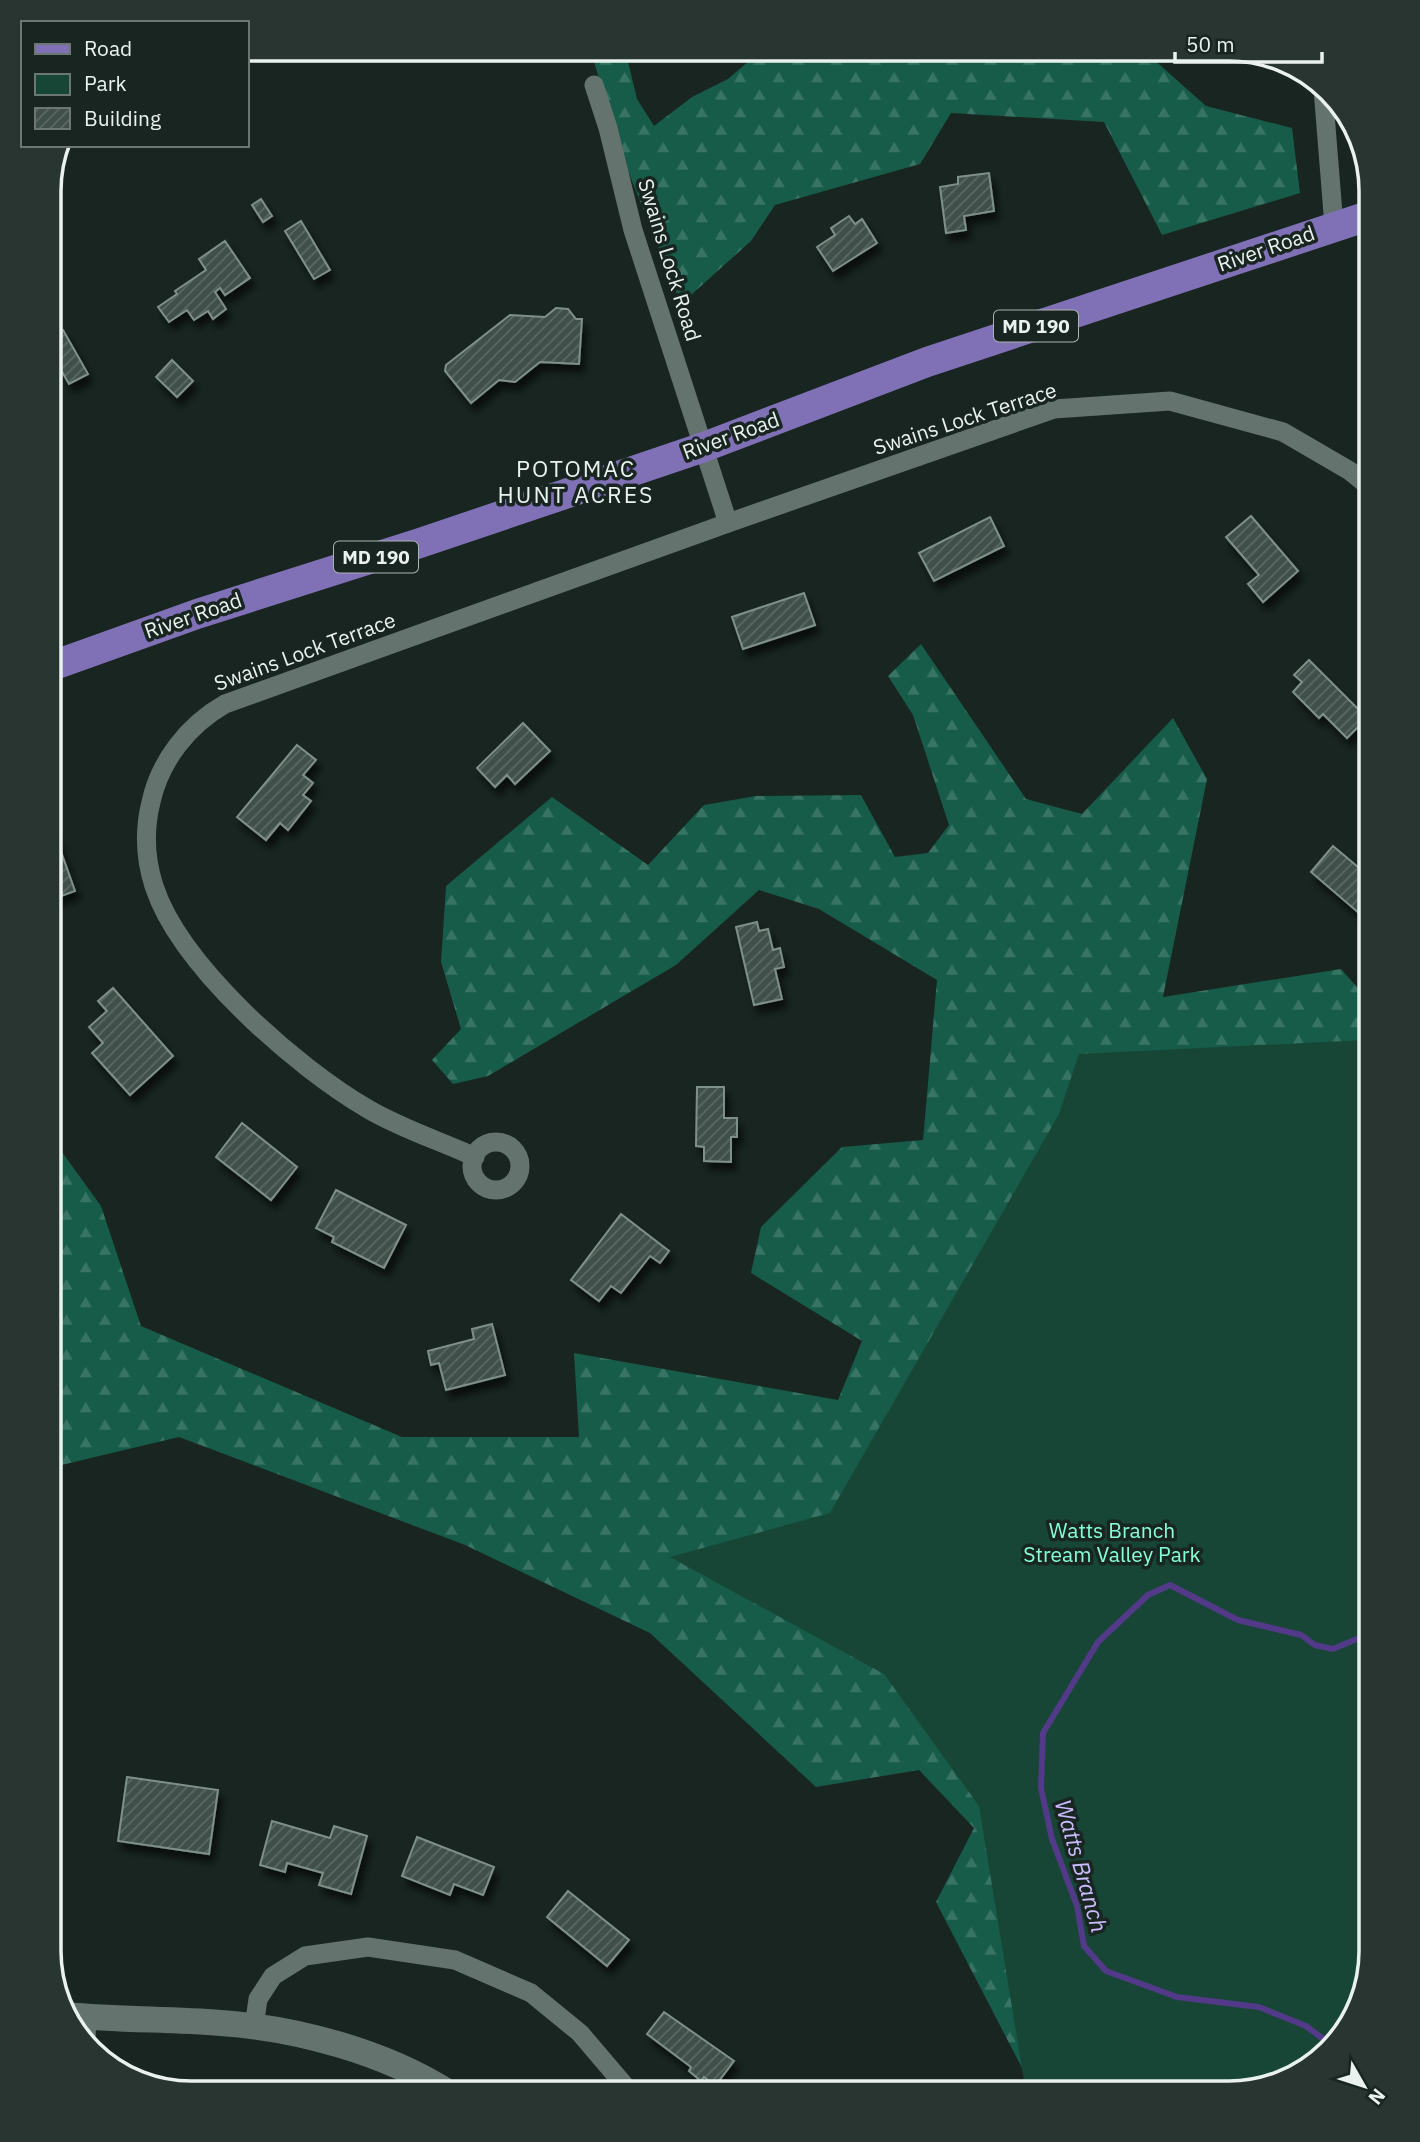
<svg xmlns="http://www.w3.org/2000/svg" width="1420" height="2142" viewBox="0 0 1420 2142" font-family="'IBM Plex Sans',sans-serif">
<style>
.forest{fill:url(#forest-firs)}
.green{fill:#174637}
.lines{fill:none;stroke-linecap:round;stroke-linejoin:round}
.stream{stroke:#523a89;stroke-width:6}
.building{fill:url(#building-hatch);stroke:#7f9089;stroke-width:2;filter:url(#shadow)}
.street{stroke:#64736d;stroke-width:19}
.secondary{stroke:#64736d;stroke-width:26}
.primary{stroke:#8071b6;stroke-width:30}
.labels{text-anchor:middle;stroke-width:7;stroke-linejoin:round;paint-order:stroke}
.shield{fill:#182520;stroke:#aab4b1;stroke-width:2}
.shield-label{font-size:19px;font-weight:bold;fill:#e9f2ef}
.street-label{font-size:21px;fill:#e9f2ef;stroke:#182520}
.park-label{font-size:21px;fill:#84ffd6;stroke:#182520}
.neighbourhood-label{font-size:23px;letter-spacing:2px;fill:#e9f2ef;stroke:#182520}
.water-label{font-size:23px;font-style:italic;fill:#cabcff;stroke:#182520}
.rim{fill:none;stroke:#e9f2ef;stroke-width:3.5}
</style>
<defs>
<pattern id="forest-firs" width="22" height="20" patternUnits="userSpaceOnUse" patternTransform="scale(1.75)"><rect width="22" height="20" fill="#165c48"/><path d="M5 1l3.5 6h-7zM16 11l3.5 6h-7z" fill="#387463"/></pattern>
<pattern id="building-hatch" width="6" height="6" patternUnits="userSpaceOnUse" patternTransform="scale(1.75)"><rect width="6" height="6" fill="#404f49"/><path d="M-1 1l2-2M0 6l6-6M5 7l2-2" fill="none" stroke="#5c6964"/></pattern>
<filter id="shadow"><feDropShadow dx="4.5" dy="8" stdDeviation="3.5" flood-color="#0009"/></filter>
</defs>
<rect width="100%" height="100%" fill="#182520"/>
<g class="forest">
<polygon points="590,49 625,49 637,99 654,126 692,97 728,79 763,49 1142,49 1206,106 1292,128 1300,193 1162,235 1104,122 951,113 920,164 775,205 751,241 681,304 626,166"/>
<polygon points="921,644 1026,799 1082,814 1173,718 1207,779 1163,997 1341,969 1371,1003 1371,1951 1352,2022 1300,2074 1035,2093 936,1902 974,1828 919,1770 816,1787 650,1633 465,1545 179,1437 49,1468 49,1134 101,1206 141,1326 402,1437 579,1437 574,1353 838,1400 862,1341 751,1273 761,1227 842,1147 923,1140 937,980 819,909 759,890 676,965 488,1076 453,1084 432,1060 461,1029 441,962 446,886 552,797 648,865 704,805 756,796 861,795 895,857 928,853 949,825 913,715 888,676"/>
</g>
<polygon class="green" points="1365,1040 1371,1049 1371,1951 1352,2022 1300,2074 1229,2093 1026,2093 979,1806 884,1674 670,1557 830,1513 1059,1114 1079,1054"/>
<g class="lines">
<polyline class="stream" points="1330,2044 1306,2026 1259,2007 1177,1997 1106,1971 1084,1946 1077,1906 1052,1839 1041,1788 1043,1733 1098,1642 1148,1595 1170,1585 1238,1620 1301,1635 1315,1645 1333,1649 1371,1633"/>
</g>
<g class="building">
<polygon points="989,173 994,211 964,216 966,230 946,233 940,187 958,184 958,177"/>
<polygon points="261,199 272,216 263,222 252,205"/>
<polygon points="849,216 855,224 862,219 877,243 833,271 817,247 835,235 831,228"/>
<polygon points="301,221 330,270 314,279 285,231"/>
<polygon points="225,241 250,278 225,295 220,288 215,292 226,309 213,319 208,311 194,320 187,310 169,322 158,307 177,294 175,291 206,270 199,259"/>
<polygon points="556,308 568,309 576,319 582,319 579,364 540,362 515,382 499,380 471,403 445,371 446,365 510,315 545,317"/>
<polygon points="63,330 88,374 69,384 49,349 49,338"/>
<polygon points="172,360 193,381 177,397 156,377"/>
<polygon points="1251,516 1298,571 1263,602 1248,584 1259,575 1226,537"/>
<polygon points="990,517 1004,546 934,581 919,553"/>
<polygon points="804,593 815,625 743,649 732,617"/>
<polygon points="1309,660 1367,718 1347,738 1323,714 1319,718 1293,692 1302,682 1294,675"/>
<polygon points="523,723 550,751 515,784 507,775 495,787 477,768"/>
<polygon points="297,745 316,760 303,775 313,783 303,795 311,801 288,830 280,823 266,840 237,817"/>
<polygon points="49,818 75,891 53,899 49,887"/>
<polygon points="1333,846 1371,878 1371,916 1367,920 1311,872"/>
<polygon points="757,922 759,931 768,929 773,950 780,948 784,967 775,969 782,999 754,1005 736,927"/>
<polygon points="113,988 173,1056 130,1095 92,1053 103,1043 89,1027 107,1011 98,1001"/>
<polygon points="697,1087 724,1087 724,1118 737,1118 737,1137 731,1137 731,1162 704,1161 704,1147 696,1146"/>
<polygon points="242,1123 297,1167 271,1200 216,1157"/>
<polygon points="336,1190 406,1225 384,1268 332,1242 334,1237 316,1228"/>
<polygon points="621,1214 669,1251 660,1263 650,1256 621,1293 611,1286 599,1301 571,1280"/>
<polygon points="492,1324 505,1375 446,1390 439,1363 431,1365 428,1351 474,1339 472,1329"/>
<polygon points="127,1777 218,1790 209,1854 118,1841"/>
<polygon points="272,1821 330,1838 334,1826 367,1836 351,1894 319,1885 323,1873 287,1863 285,1872 260,1865"/>
<polygon points="417,1837 494,1867 483,1895 454,1884 450,1895 402,1876"/>
<polygon points="568,1891 629,1940 607,1966 547,1917"/>
<polygon points="664,2012 734,2061 715,2086 704,2077 701,2081 689,2071 691,2067 647,2034"/>
</g>
<g class="lines">
<g class="street">
<polyline points="594,85 608,128 633,230 728,523"/>
<polyline points="1323,89 1334,226"/>
<circle cx="496" cy="1166" r="24"/>
<path d="M 475,1157 C 440,1141 400,1128 368,1109 C 296,1067 180,966 154,886 C 145,858 144,830 151,802 C 160,761 188,725 225,704 L 728,523 L 1054,409 L 1170,401 L 1283,432 L 1350,471 L 1371,488"/>
<polyline points="254,2027 258,1999 273,1976 305,1956 368,1947 455,1960 531,1993 580,2033 631,2093"/>
<polyline points="86,2040 87,2017"/>
</g>
<path class="secondary" d="M 66,2015 C 118,2020 169,2019 221,2023 C 296,2028 385,2052 449,2093"/>
<polyline class="primary" points="49,667 197,614 420,543 704,447 927,362 1371,215"/>
</g>
<g class="labels">
<g class="shield">
<rect x="994" y="310.5" width="84" height="31" rx="5"/>
<rect x="334" y="541.5" width="84" height="31" rx="5"/>
</g>
<g class="shield-label">
<text x="1036" y="333">MD 190</text>
<text x="376" y="564">MD 190</text>
</g>
<g class="street-label">
<text transform="translate(1266 249) rotate(-19)" y="7">River Road</text>
<text transform="translate(669 260) rotate(73)" y="7">Swains Lock Road</text>
<text transform="translate(965 419) rotate(-18)" y="7">Swains Lock Terrace</text>
<text transform="translate(731 436) rotate(-20)" y="7">River Road</text>
<text transform="translate(193 616) rotate(-19)" y="7">River Road</text>
<text transform="translate(305 652) rotate(-20)" y="7">Swains Lock Terrace</text>
</g>
<g class="park-label">
<text x="1112" y="1538">Watts Branch<tspan x="1112" dy="24">Stream Valley Park</tspan></text>
</g>
<g class="neighbourhood-label">
<text x="576" y="477">POTOMAC<tspan x="576" dy="26">HUNT ACRES</tspan></text>
</g>
<g class="water-label">
<text transform="translate(1081 1866) rotate(74)" y="8">Watts Branch</text>
</g>
</g>
<path d="M0 0H1420V2142H0ZM191 61H1229A130 130 0 0 1 1359 191V1951A130 130 0 0 1 1229 2081H191A130 130 0 0 1 61 1951V191A130 130 0 0 1 191 61Z" fill="#293531" fill-rule="evenodd"/>
<path class="rim" d="M191 61H1229A130 130 0 0 1 1359 191V1951A130 130 0 0 1 1229 2081H191A130 130 0 0 1 61 1951V191A130 130 0 0 1 191 61Z"/>
<rect x="21" y="21" width="228" height="126" fill="#182520" stroke="#6c7773" stroke-width="2"/>
<rect x="35" y="44" width="35" height="10" fill="#8071b6" stroke="#6c7773" stroke-width="2"/>
<text x="84" y="56" font-size="21" fill="#e9f2ef">Road</text>
<rect x="35" y="74" width="35" height="21" fill="#174637" stroke="#6c7773" stroke-width="2"/>
<text x="84" y="91" font-size="21" fill="#e9f2ef">Park</text>
<rect x="35" y="108" width="35" height="21" fill="url(#building-hatch)" stroke="#6c7773" stroke-width="2"/>
<text x="84" y="126" font-size="21" fill="#e9f2ef">Building</text>
<g transform="translate(1364 2086) rotate(129)" stroke="#182520" stroke-width="5" paint-order="stroke">
<path d="M0-5L12 26L0 18L-12 26Z" fill="#e9f2ef"/>
<text y="-10" font-size="19" font-weight="bold" text-anchor="middle" fill="#e9f2ef">N</text>
</g>
<path d="M1175 52v10h147v-10" fill="none" stroke="#e9f2ef" stroke-width="3.5"/>
<text x="1186" y="52" font-size="21" fill="#e9f2ef" stroke="#182520" stroke-width="5" paint-order="stroke">50 m</text>
</svg>
